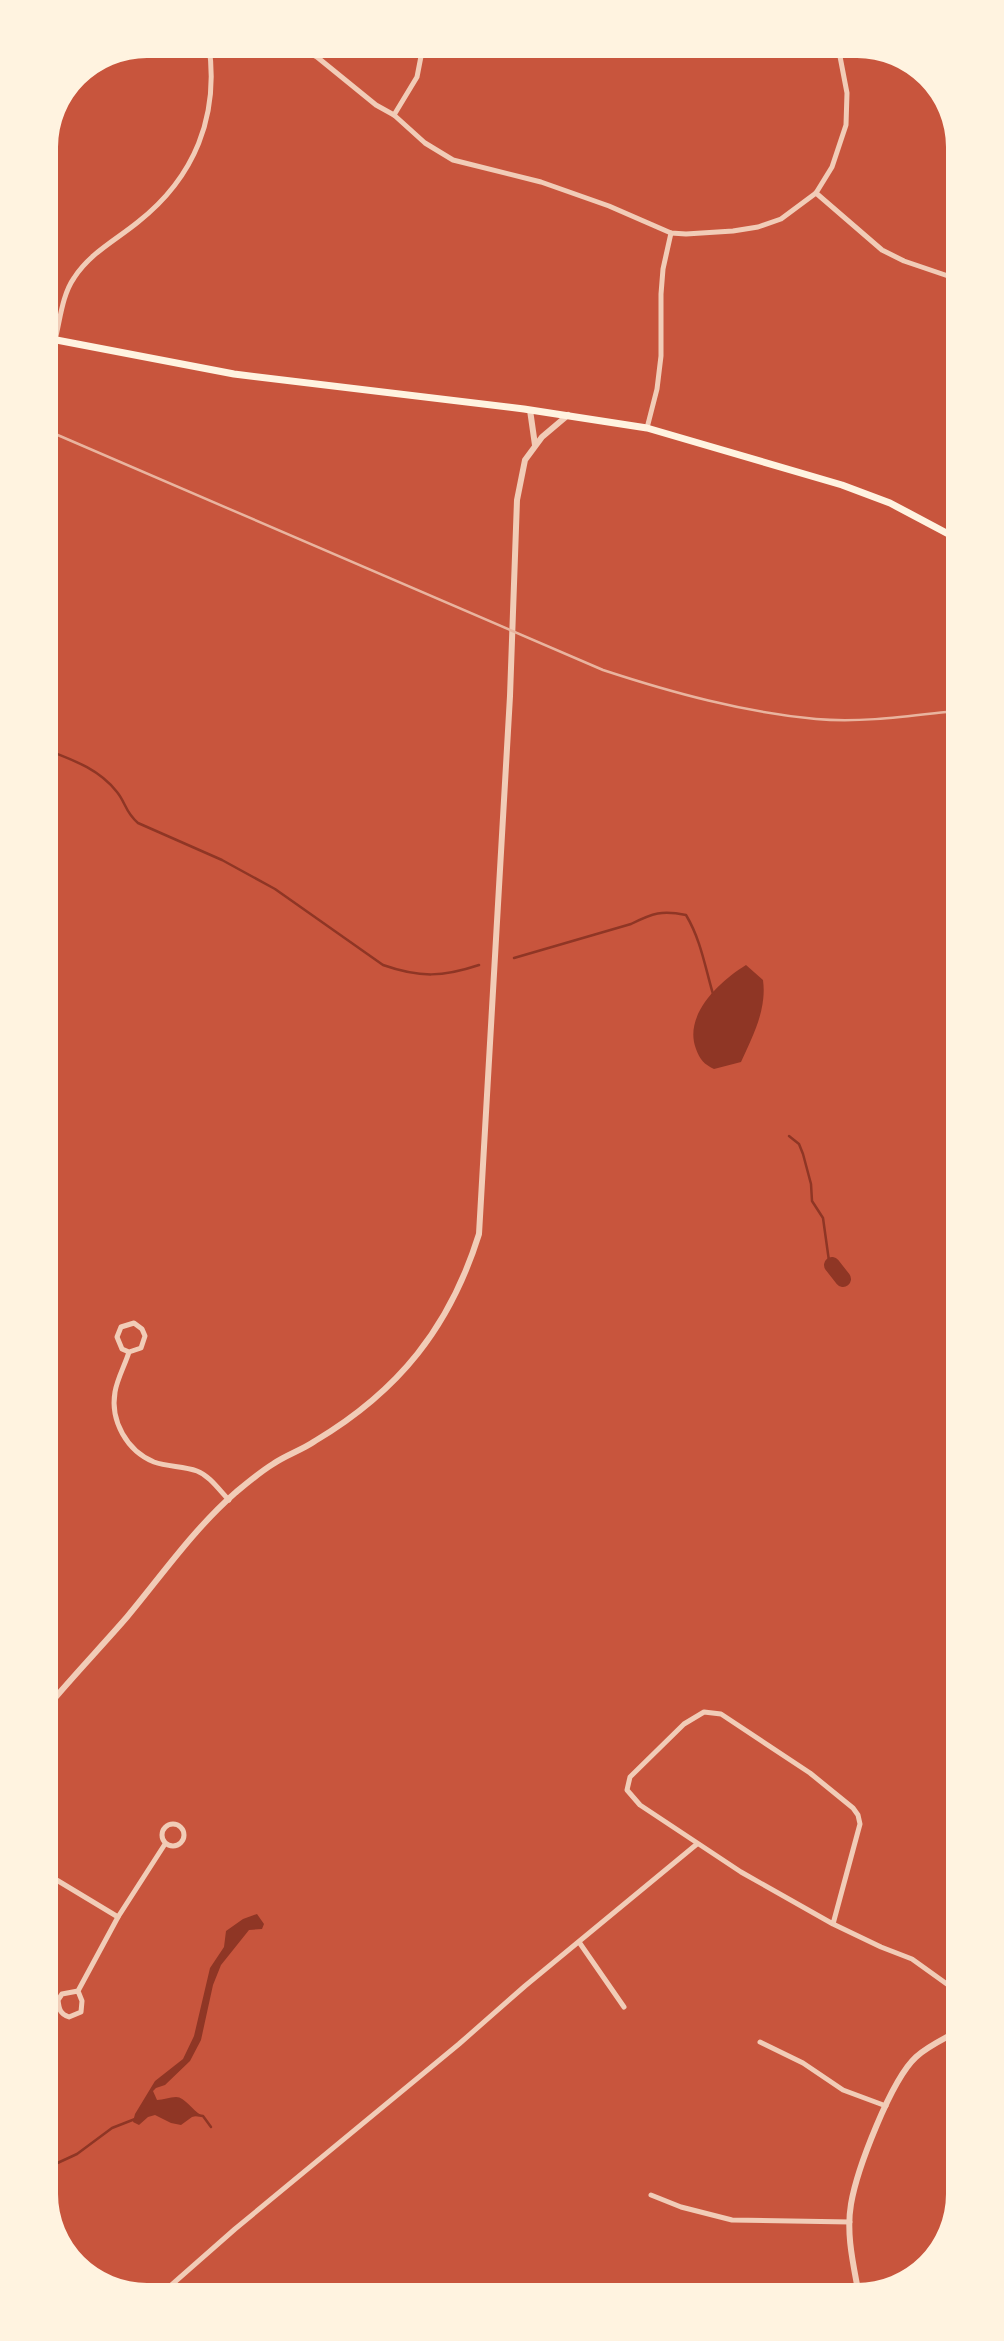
<svg xmlns="http://www.w3.org/2000/svg" width="1004" height="2341" viewBox="0 0 1004 2341" font-family="Helvetica,sans-serif">
<style>
.water{fill:#8f3625}
.lines{fill:none;stroke-linecap:round;stroke-linejoin:round}
.stream{stroke:#8f3625;stroke-width:2.5}
.river{stroke:#8f3625;stroke-width:16}
.minor{stroke:#f1ccb7;stroke-width:5}
.tertiary{stroke:#f1ccb7;stroke-width:6}
.secondary{stroke:#fff3e0;stroke-width:7}
.rail{stroke:#e9b49f;stroke-width:2.5}
</style>
<rect width="100%" height="100%" fill="#c8553d"/>
<g class="water">
<path d="M 746,965 L 763,980 C 767,1009 753,1036 741,1062 L 714,1069 C 704,1064 700,1060 696,1049 C 683,1015 720,981 746,965 Z"/>
<path d="M 257,1914 L 264,1924 L 262,1929 L 249,1930 L 221,1965 L 213,1985 L 201,2040 L 190,2061 L 165,2085 L 156,2088 L 153,2091 L 157,2100 C 163,2100 170,2097 176,2097 C 185,2097 193,2111 201,2115 L 192,2117 L 181,2125 L 171,2123 L 155,2115 L 148,2117 L 139,2125 L 133,2122 L 135,2114 L 155,2081 L 183,2059 L 194,2036 L 210,1968 L 224,1947 L 226,1931 L 243,1919 Z"/>
</g>
<g class="lines">
<g class="stream">
<path d="M 47,750 C 73,760 99,769 117,792 C 126,803 125,812 138,823 L 222,860 L 275,889 L 383,965 C 420,978 443,977 479,965"/>
<path d="M 514,958 L 631,924 C 653,913 662,910 686,915 C 701,940 705,967 713,994"/>
<polyline points="789,1136 799,1144 803,1154 811,1184 812,1201 823,1218 829,1261"/>
<polyline points="196,2115 203,2116 211,2127"/>
<polyline points="51,2166 77,2154 112,2128 135,2119"/>
<polyline points="588,2292 598,2287 615,2292"/>
</g>
<polyline class="river" points="832,1265 843,1279"/>
<g class="minor">
<polyline points="297,46 317,57 376,105 394,115 425,143 453,160 541,182 609,206 671,233 686,234 733,231 758,227 781,219 816,193 832,167 846,125 847,93 838,46"/>
<polyline points="394,115 417,77 423,46"/>
<polyline points="816,193 882,250 904,261 954,278"/>
<path d="M 55,340 C 60,321 62,295 74,278 C 90,253 116,240 138,222 C 195,177 219,116 209,46"/>
<polyline points="647,428 657,389 661,356 661,294 663,269 671,233"/>
<path d="M 129,1352 L 122,1349 L 117,1337 L 121,1327 L 134,1323 L 142,1329 L 145,1336 L 141,1348 L 129,1352 C 125,1365 117,1379 115,1392 C 110,1421 127,1451 154,1462 C 168,1467 183,1466 197,1471 C 210,1476 219,1490 229,1500"/>
<circle cx="173" cy="1835" r="11"/>
<polyline points="50,1876 118,1917 165,1844"/>
<polyline points="833,1924 860,1824 858,1815 853,1808 810,1773 721,1714 704,1712 684,1724 630,1777 627,1790 640,1805 741,1872 833,1924 881,1947 912,1959 958,1992"/>
<polyline points="579,1942 624,2007"/>
<path d="M 78,1991 L 62,1994 L 58,2000 C 59,2009 60,2014 69,2017 L 81,2012 L 82,2001 L 78,1991 L 118,1917"/>
<polyline points="760,2042 803,2063 843,2090 886,2106"/>
<polyline points="651,2195 681,2207 732,2220 850,2222"/>
<polyline points="160,2295 235,2229 459,2044 525,1986 697,1844"/>
</g>
<g class="tertiary">
<polyline points="530,410 535,445"/>
<path d="M 49,1705 C 74,1675 101,1647 127,1617 C 162,1575 193,1530 235,1493 C 247,1483 260,1472 273,1464 C 286,1455 302,1450 315,1441 C 399,1391 450,1327 479,1234 L 510,696 L 517,500 L 525,460 L 542,437 L 568,415"/>
<path d="M 858,2290 C 853,2263 846,2233 851,2204 C 857,2169 891,2080 916,2057 C 928,2046 944,2039 958,2031"/>
</g>
<polyline class="secondary" points="46,338 234,374 524,409 647,428 842,485 890,503 954,537"/>
<path class="rail" d="M 46,430 L 603,670 C 673,693 743,712 816,719 C 862,723 909,716 955,711"/>
</g>
<path d="M0 0H1004V2341H0ZM147 58H857A89 89 0 0 1 946 147V2194A89 89 0 0 1 857 2283H147A89 89 0 0 1 58 2194V147A89 89 0 0 1 147 58Z" fill="#fff3e0" fill-rule="evenodd"/>
</svg>
